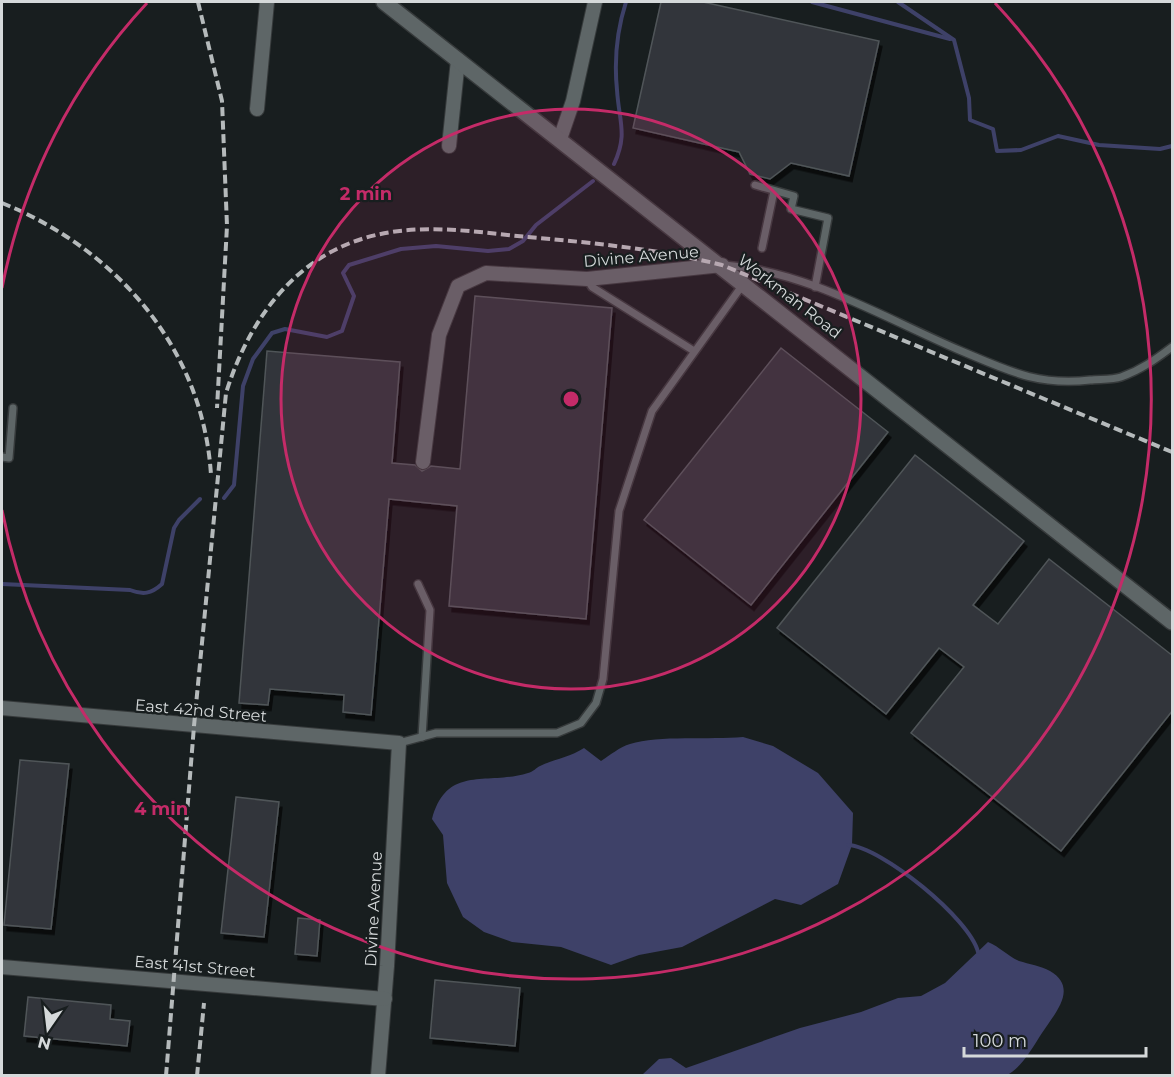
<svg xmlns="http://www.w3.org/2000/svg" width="1174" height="1077" viewBox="0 0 1174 1077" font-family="Montserrat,sans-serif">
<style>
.water{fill:#3e4168}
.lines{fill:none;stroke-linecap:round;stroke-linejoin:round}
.stream{stroke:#3e4168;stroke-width:4}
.building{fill:#32363a;stroke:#505559;stroke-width:1.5;filter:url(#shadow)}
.service-casing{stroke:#363a3b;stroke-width:10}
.minor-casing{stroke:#363a3b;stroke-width:16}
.tertiary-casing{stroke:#363a3b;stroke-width:18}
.service{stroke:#5e6667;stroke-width:7}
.minor{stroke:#5e6667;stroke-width:14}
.tertiary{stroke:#5e6667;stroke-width:15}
.rail{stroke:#b5babb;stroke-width:4;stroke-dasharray:9 4.5;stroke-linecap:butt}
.ring{fill:none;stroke:#c42b68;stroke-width:3}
.labels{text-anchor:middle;stroke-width:4.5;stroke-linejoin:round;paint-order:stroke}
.street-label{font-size:16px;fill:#d5d9da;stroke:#181e1f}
.centre{fill:#c42b68;stroke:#181e1f;stroke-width:3}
.ring-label{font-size:18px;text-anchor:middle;font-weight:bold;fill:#c42b68;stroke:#181e1f;stroke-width:4.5;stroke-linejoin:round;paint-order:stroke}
</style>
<defs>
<filter id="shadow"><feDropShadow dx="3" dy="5.5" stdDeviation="0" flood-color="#0009"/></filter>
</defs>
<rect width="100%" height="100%" fill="#181e1f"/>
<g class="water">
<path d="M 743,737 L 773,746 L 818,773 L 853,813 L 852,845 L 838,884 L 801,905 L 775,899 L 682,947 L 639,955 L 611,965 L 561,947 L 512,942 L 484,932 L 463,917 L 447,883 L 443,835 L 432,819 C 447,764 487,786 528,773 C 533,772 536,768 540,766 C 555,759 570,757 584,748 L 601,761 C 610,755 620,747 630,744 C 659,735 710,740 743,737 Z"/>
<path d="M 988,942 C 1000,947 1009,957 1019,961 C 1029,964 1041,966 1050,971 C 1079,988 1055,1013 1042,1033 C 1034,1045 1021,1069 1007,1075 L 642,1075 L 659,1059 L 671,1058 L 686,1068 L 800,1028 L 861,1012 L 898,998 L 921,996 L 945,983 Z"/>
</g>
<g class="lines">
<g class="stream">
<polyline points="812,2 950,39"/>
<polyline points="898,2 954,40 969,98 970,120 993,129 997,151 1021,150 1058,136 1099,145 1160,149 1172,146"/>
<path d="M 614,164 C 628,134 619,122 617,90 C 614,60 617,30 626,2"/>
<polyline points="224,498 234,485 243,386 253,359 272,333 285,329 327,337 342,331 354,296 343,273 349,265 401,249 436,246 488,251 509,249 523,241 536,225 593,181"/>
<path d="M 2,584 L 130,590 C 143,595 151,594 162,584 L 174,528 L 179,520 L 200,499"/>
<path d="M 848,845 C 882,847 970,919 978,952"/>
</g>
</g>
<g class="building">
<polygon points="661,2 703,2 879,41 849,176 791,163 770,179 750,174 739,152 633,128"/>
<polygon points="475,296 612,308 586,619 449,606 457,506 389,499 371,715 343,712 344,695 270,689 268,705 239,703 267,351 400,362 392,463 415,465 422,471 431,466 460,469"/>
<polygon points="781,348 888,432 751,605 644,520"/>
<polygon points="915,455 1024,541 973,605 998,624 1049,559 1173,656 1173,710 1061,851 911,733 964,667 939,648 886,714 777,628"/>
<polygon points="20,760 69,764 51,929 4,925"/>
<polygon points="236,797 279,802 264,937 221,933"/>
<polygon points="298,918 320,920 317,956 295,954"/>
<polygon points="435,980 520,988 515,1046 430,1038"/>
<polygon points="28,997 111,1005 110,1019 130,1021 127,1046 24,1036"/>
</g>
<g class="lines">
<defs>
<g id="service">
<polyline points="755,185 794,196 791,209 828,218 815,287"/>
<polyline points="762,248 774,191"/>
<path d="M 724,265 C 807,271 884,318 959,350 C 1007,370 1036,386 1090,380 C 1100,379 1112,380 1121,377 C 1141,370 1156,359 1172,347"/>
<polyline points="587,279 592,287 694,351"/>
<polyline points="2,457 9,458 13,408"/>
<polyline points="418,584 430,610 422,737"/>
<polyline points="399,743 436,733 557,733 581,723 596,703 603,679 619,511 652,411 744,283"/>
</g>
<g id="minor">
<polyline points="257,109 267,2"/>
<polyline points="560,139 573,101 595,2"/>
<polyline points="449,146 458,60"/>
<polyline points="423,462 439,335 458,286 486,273 587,279 722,265"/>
<polyline points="2,708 399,743 387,966 378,1076"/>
<polyline points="2,967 385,999"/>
</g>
<polyline id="tertiary" points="384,2 1172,622"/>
</defs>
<use href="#service" class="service-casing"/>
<use href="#minor" class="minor-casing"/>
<use href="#tertiary" class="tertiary-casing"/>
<use href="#service" class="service"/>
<use href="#minor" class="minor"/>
<use href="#tertiary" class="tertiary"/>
<g class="rail">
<polyline points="198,2 222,101 227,226 217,408"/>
<path d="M 2,203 C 116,249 203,348 211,475"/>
<path d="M 166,1076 L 194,726 L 226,393 C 251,313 303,245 392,232 C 436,225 485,233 528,237 C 594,243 658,249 722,265 L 1172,452"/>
<polyline points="197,1076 204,1003"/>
</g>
</g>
<circle cx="571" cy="399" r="290" fill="#c42b68" fill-opacity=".12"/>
<g class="ring">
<circle cx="571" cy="399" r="290"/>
<path d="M2 288A580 580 0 0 1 147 3M995 3A580 580 0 1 1 2 510"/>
</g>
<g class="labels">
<g class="street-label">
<text transform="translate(641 256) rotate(-5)" y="6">Divine Avenue</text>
<text transform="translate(790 296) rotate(38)" y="6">Workman Road</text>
<text transform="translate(201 710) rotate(5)" y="6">East 42nd Street</text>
<text transform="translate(373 909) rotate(-87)" y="6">Divine Avenue</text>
<text transform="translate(195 966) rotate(5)" y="6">East 41st Street</text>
</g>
</g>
<circle cx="571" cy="399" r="9" class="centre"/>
<g class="ring-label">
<text x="366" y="200">2 min</text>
<text x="161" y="815">4 min</text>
</g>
<rect width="1174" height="1077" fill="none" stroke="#d5d9da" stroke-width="6"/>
<g transform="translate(48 1029) rotate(194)" stroke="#181e1f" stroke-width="4.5" paint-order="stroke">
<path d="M0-4.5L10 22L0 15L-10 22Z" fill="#d5d9da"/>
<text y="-9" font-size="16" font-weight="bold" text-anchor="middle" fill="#d5d9da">N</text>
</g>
<path d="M964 1047v9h182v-9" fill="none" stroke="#d5d9da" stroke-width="3"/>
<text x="973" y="1047" font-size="18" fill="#d5d9da" stroke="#181e1f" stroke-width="4.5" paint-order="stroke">100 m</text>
</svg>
